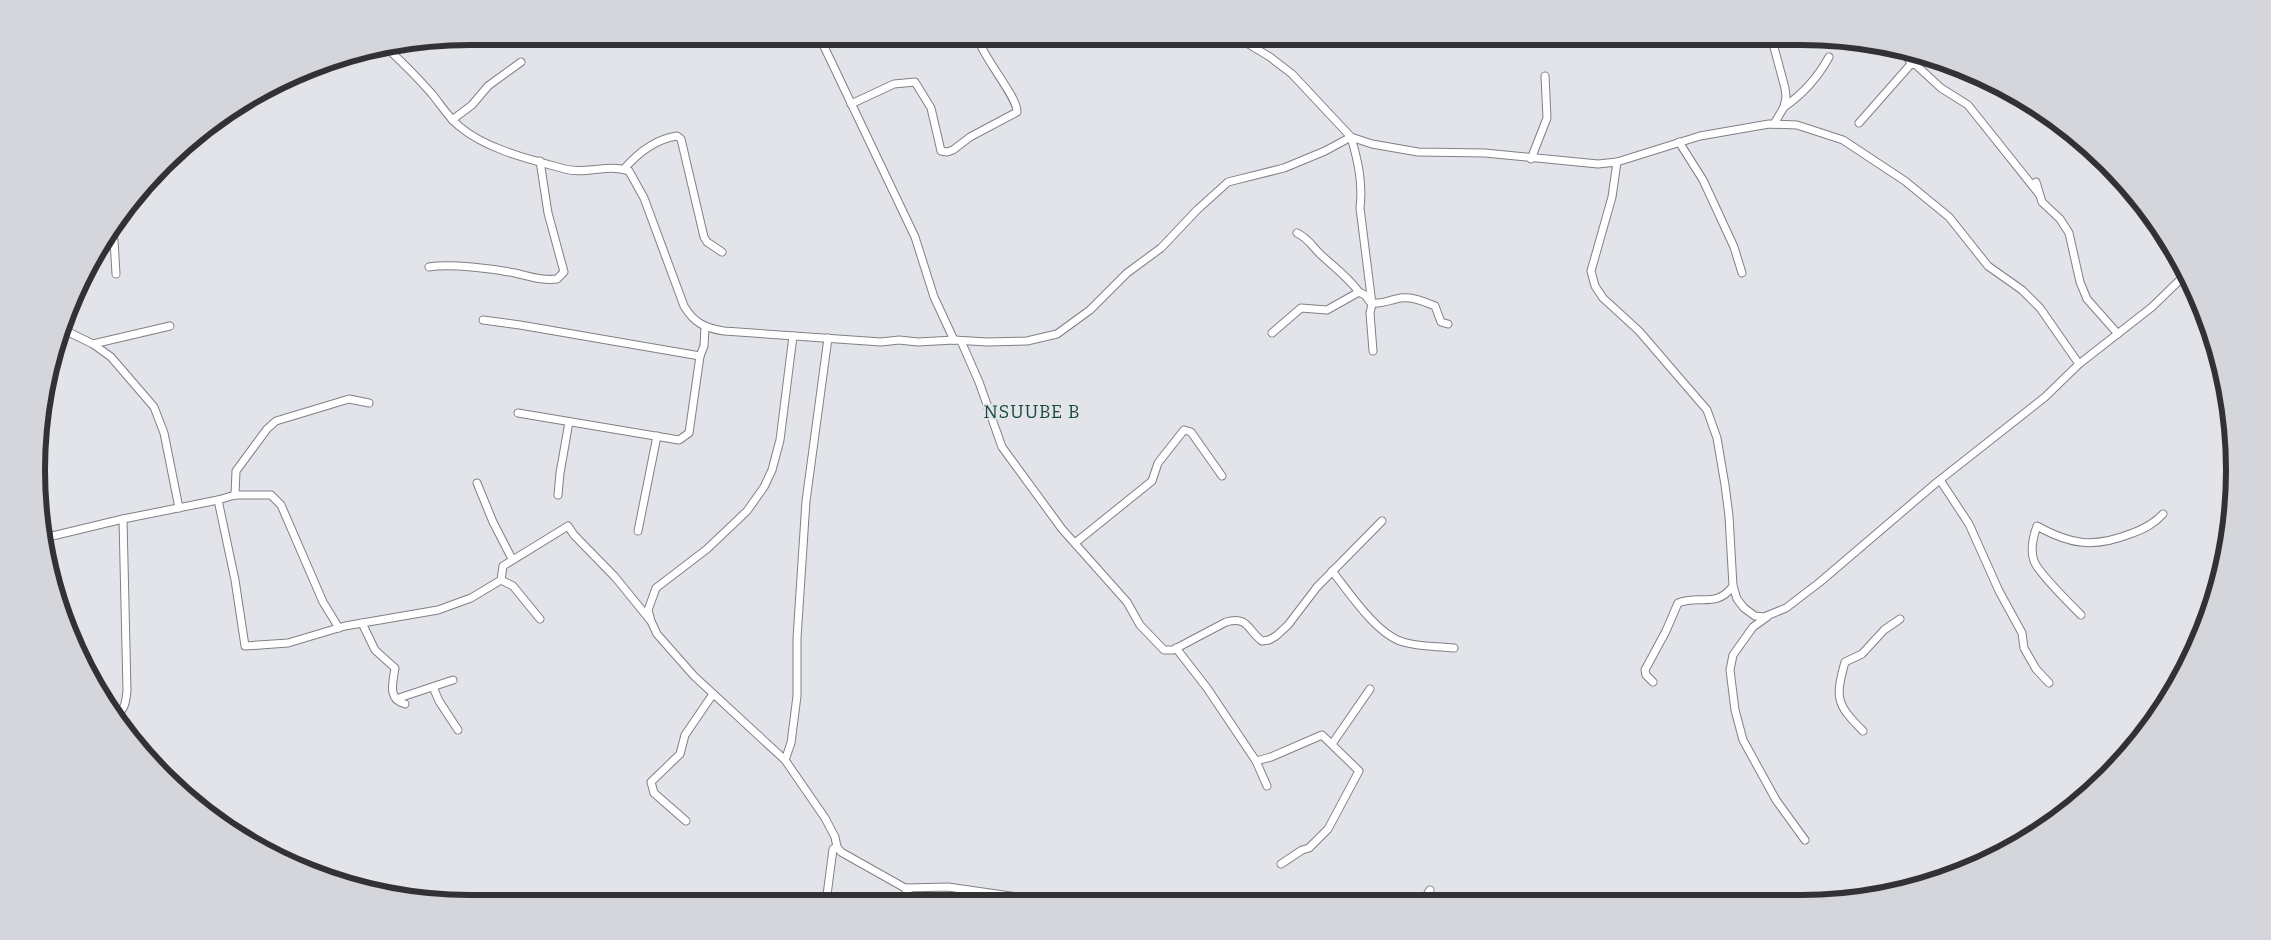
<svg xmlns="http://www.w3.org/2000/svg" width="2271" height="940" viewBox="0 0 2271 940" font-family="Bitter,serif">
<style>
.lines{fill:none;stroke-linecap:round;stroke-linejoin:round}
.minor-casing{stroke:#7f8186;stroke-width:9}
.minor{stroke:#fff;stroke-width:7}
.rail{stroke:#65666a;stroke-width:2.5;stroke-dasharray:8 4;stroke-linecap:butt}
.labels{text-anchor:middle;stroke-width:4;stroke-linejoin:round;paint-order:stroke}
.quarter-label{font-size:18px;letter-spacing:1px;fill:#164b3d;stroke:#e2e4ea}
.rim{fill:none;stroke:#323235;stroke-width:6}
</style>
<rect width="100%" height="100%" fill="#e2e4ea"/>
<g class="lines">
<defs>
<g id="minor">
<polyline points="819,36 915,237 934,297 954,340"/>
<polyline points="1235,36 1270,57 1292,74 1351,137 1372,144 1418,152 1485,153 1598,164 1617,162 1700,136 1769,124 1797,125 1843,140 1905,181 1949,217 1988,266 2022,290 2040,308 2079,364"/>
<path d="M 1771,36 L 1785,88 L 1786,97 L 1784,107 C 1803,94 1818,77 1829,57"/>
<path d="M 389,50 C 404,64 418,78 432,94 C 441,105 448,117 459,126 C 485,149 532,160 565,169 C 586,175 608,163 629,171 L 644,198 L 684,306 C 694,323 705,328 724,331 L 881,342 L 899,340 L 918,342 L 954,340 L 987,342 L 1027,341 L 1057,334 L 1090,310 L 1127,273 L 1161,248 L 1197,210 L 1228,182 L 1284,168 L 1325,151 L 1351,137 C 1358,161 1363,183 1360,208 L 1372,304 L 1370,313 L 1373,351"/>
<polyline points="1906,54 1911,64"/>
<path d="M 851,104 L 894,84 L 915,82 L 931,108 L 941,151 L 947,152 L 953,150 L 970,137 L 1017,112 C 1018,97 982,57 977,36"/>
<polyline points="452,120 472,105 488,86 521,62"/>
<polyline points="1859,123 1911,64 1916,65 1941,88 1968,105 2039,194"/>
<polyline points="1774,124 1784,107"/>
<polyline points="1679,142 1703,180 1734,247 1742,273"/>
<polyline points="1531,159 1547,118 1545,76"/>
<polyline points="1617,162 1612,197 1591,271 1595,286 1603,298 1639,331 1707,410 1717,438 1725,485 1729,516 1733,586 1737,599 1744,608 1755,616 1764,617 1786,608 1820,582 1936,483 2045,397 2079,364 2152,307 2187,273"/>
<path d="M 624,169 C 637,154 656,139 677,136 L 681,139 L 704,237 L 707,242 L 722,252"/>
<polyline points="2036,182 2042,202 2060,219 2069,233 2080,282 2087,299 2118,334"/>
<path d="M 1297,233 C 1308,238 1312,246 1320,254 C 1334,267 1348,277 1359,292"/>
<polyline points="110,235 114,240 116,274"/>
<path d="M 429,267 C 450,263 494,269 515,273 C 529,276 542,281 557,279 L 564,272 L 548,213 L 540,161"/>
<path d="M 1372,303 C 1381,304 1387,301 1396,299 C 1409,295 1423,301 1435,306 L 1441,322 L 1448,324"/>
<polyline points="483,320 520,325 700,356 704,346 705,327"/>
<polyline points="60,328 93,344 111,357 154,407 164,433 179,508"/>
<polyline points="1272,333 1301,308 1327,310 1359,292 1365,295 1370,302"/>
<polyline points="793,336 780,440 772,470 764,487 747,511 707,549 656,588 648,610 651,621 657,634 694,676 785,760 825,818 835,837 837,847 841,852 905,888 915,903"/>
<path d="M 961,341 L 979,382 L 1002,447 L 1062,529 L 1127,602 L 1140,625 L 1164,650 L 1173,650 L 1226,622 C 1249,616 1247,630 1262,641 L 1269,640 L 1276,636 L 1288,625 L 1317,587 L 1382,521"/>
<polyline points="93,344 170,326"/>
<polyline points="518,413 679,440 689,433 700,356"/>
<polyline points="1940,480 1969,524 1999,591 2022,633 2024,648 2036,669 2049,683"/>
<polyline points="477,483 493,522 512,559"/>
<polyline points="235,495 236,471 267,429 276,421 349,399 369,403"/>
<polyline points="558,495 560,473 569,422"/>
<polyline points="218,500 235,580 245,646 288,643 345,626 438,610 471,598 501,580"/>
<polyline points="638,531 657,436"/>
<polyline points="44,538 123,519 218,500 235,495 271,495 281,505 323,602 339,628"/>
<polyline points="1075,543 1152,481 1158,463 1184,430 1191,432 1222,476"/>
<path d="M 1332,571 C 1349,592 1376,634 1403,642 C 1419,647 1437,646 1454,648"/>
<polyline points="501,580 503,566 568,526 574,535 615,577 650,620"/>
<polyline points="501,580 513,586 540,619"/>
<path d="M 2081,615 C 2071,605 2038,572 2034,561 C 2030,550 2033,537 2037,526 C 2071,545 2094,548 2130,534 C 2144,529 2154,524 2163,514"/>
<polyline points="1767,617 1753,627 1733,655 1730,670 1735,710 1743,740 1776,800 1805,840"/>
<path d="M 362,623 L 375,650 L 395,668 C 393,682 387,699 405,704"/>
<polyline points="1176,648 1207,688 1256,761"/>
<path d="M 1653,682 L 1646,675 L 1645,670 L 1666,631 L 1678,603 C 1699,594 1716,609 1733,586"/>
<polyline points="433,687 439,701 458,730"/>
<polyline points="396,699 453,680"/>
<path d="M 114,715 C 125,712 126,701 127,691 L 123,519"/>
<path d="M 1863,731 C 1836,704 1835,698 1845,662 L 1862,654 L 1884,630 L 1900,619"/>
<polyline points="1332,744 1370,689"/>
<polyline points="785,760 791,743 797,696 797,638 806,501 828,338"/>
<polyline points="1267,786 1256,761 1271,757 1322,735 1359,771 1328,829 1309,848 1302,850 1281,864"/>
<polyline points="686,821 654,793 651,782 680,754 685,735 713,694"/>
<polyline points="905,888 948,887 1052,902"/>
<polyline points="1423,901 1430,890"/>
<polyline points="815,903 827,895 833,849 837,847"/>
</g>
</defs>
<use href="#minor" class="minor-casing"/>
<use href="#minor" class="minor"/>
<polyline class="rail" points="2062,813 2107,773"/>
</g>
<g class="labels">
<g class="quarter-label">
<text x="1032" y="418">NSUUBE B</text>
</g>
</g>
<path d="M0 0H2271V940H0ZM470 45H1801A425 425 0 0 1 2226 470V470A425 425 0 0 1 1801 895H470A425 425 0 0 1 45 470V470A425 425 0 0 1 470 45Z" fill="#d4d6dc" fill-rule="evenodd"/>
<path class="rim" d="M470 45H1801A425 425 0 0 1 2226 470V470A425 425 0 0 1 1801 895H470A425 425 0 0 1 45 470V470A425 425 0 0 1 470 45Z"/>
</svg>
